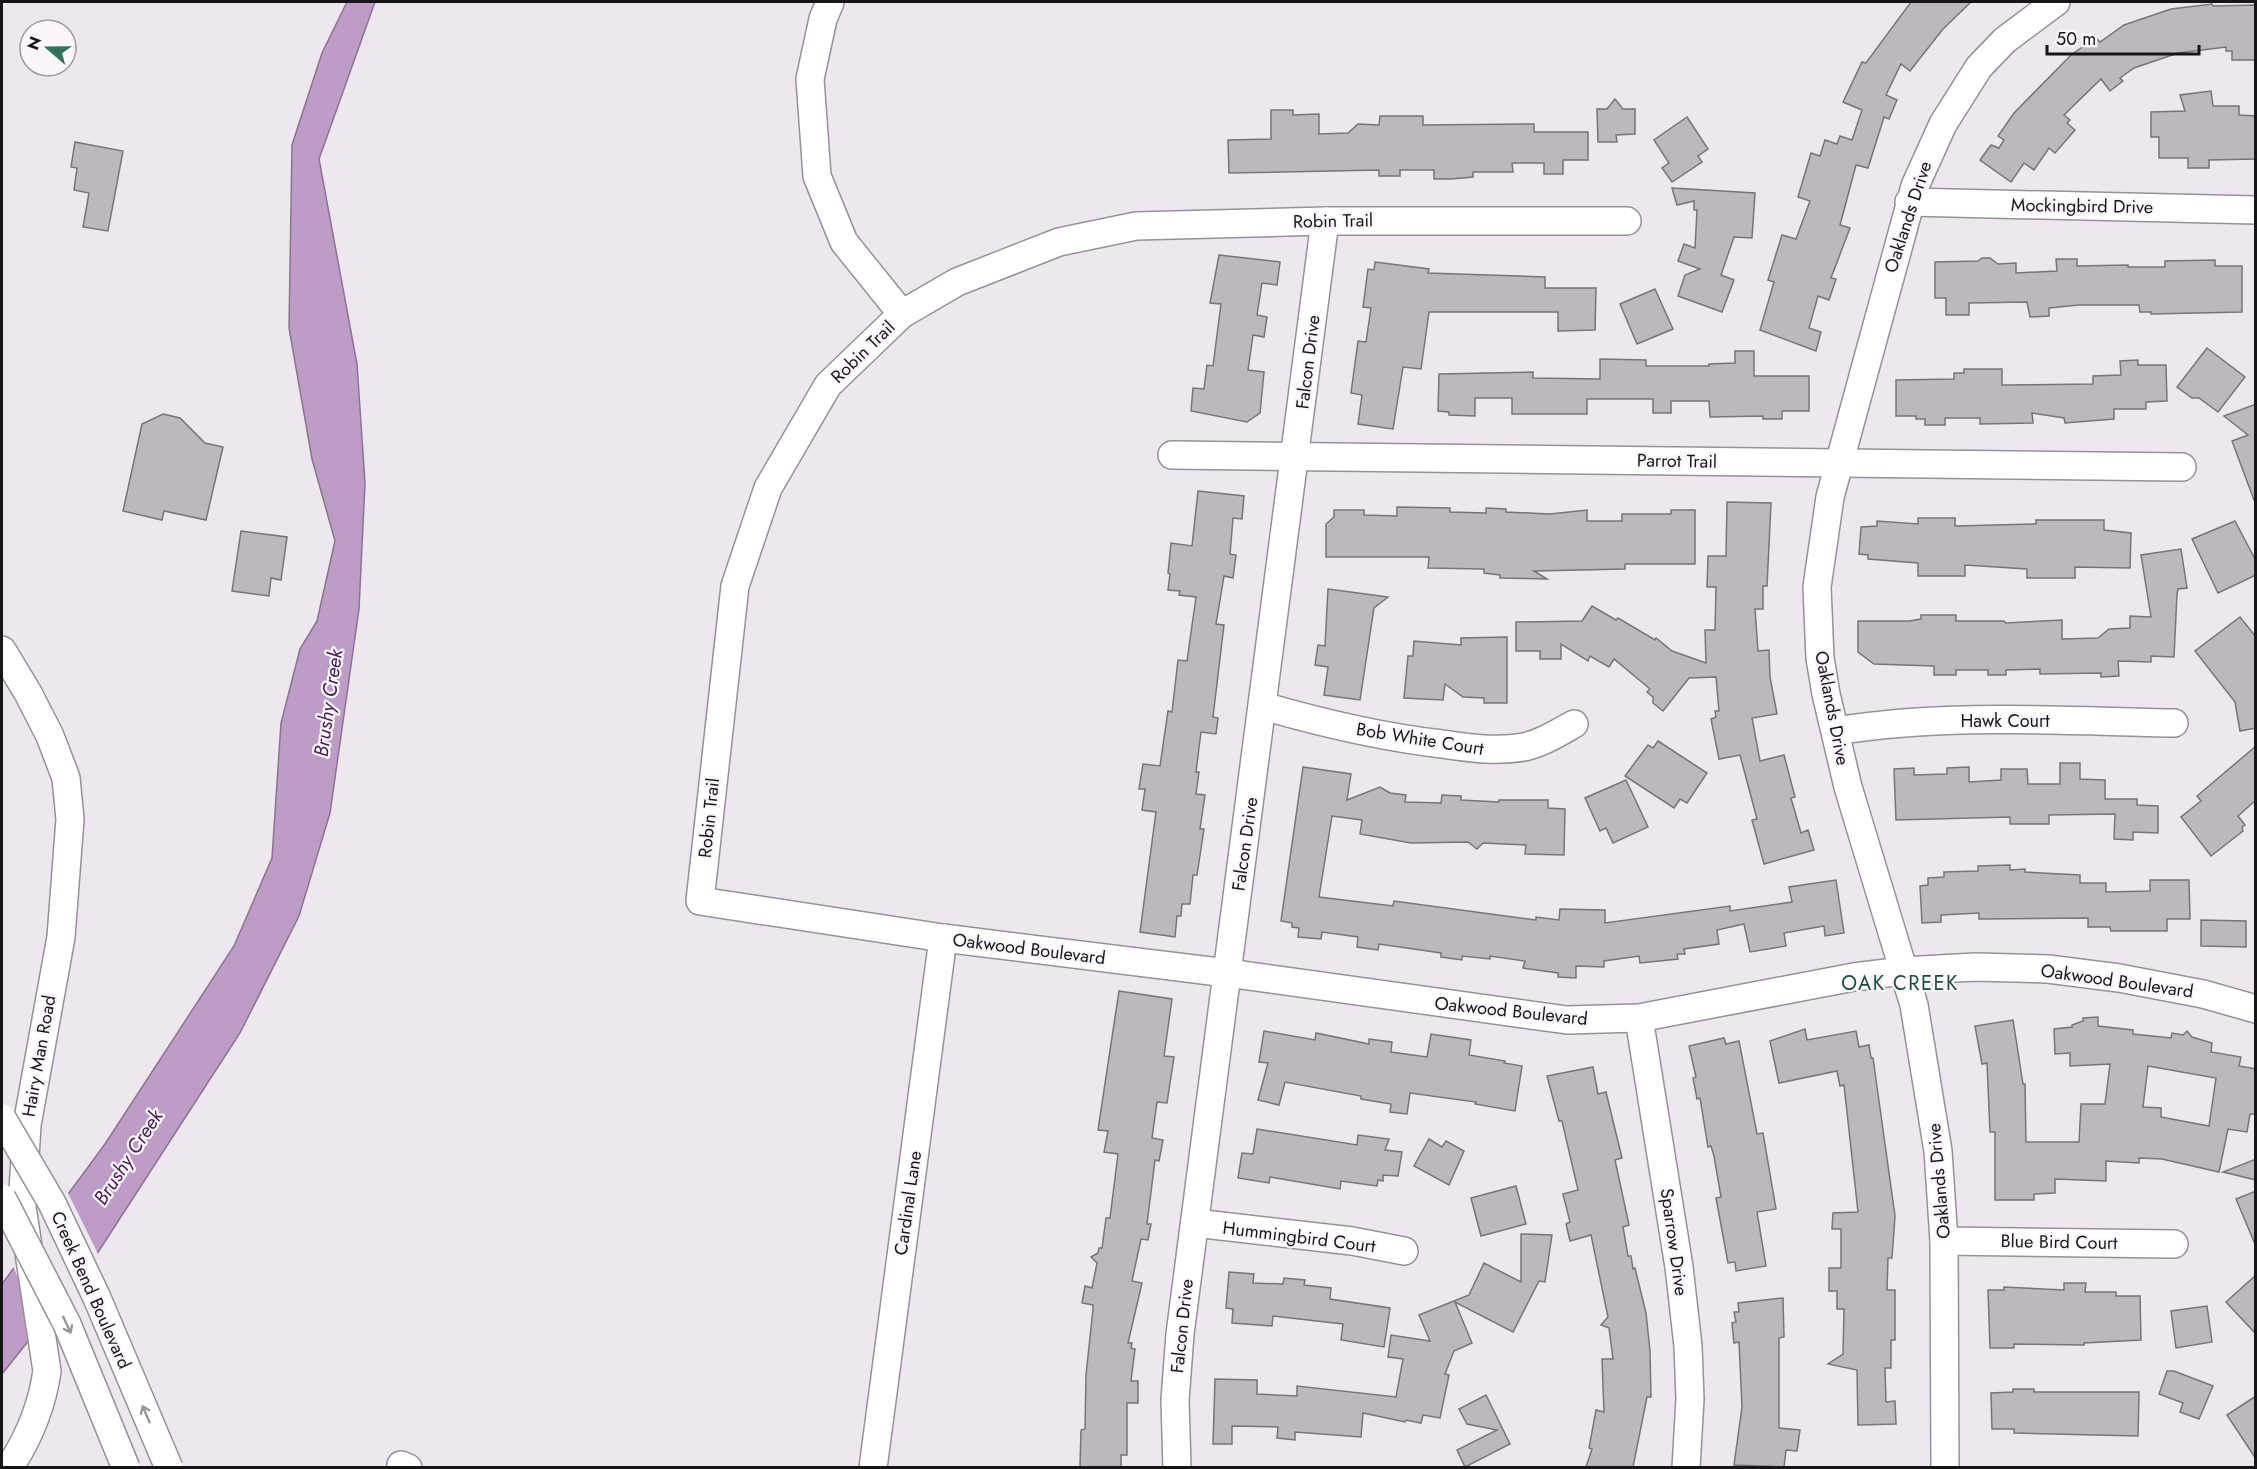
<svg xmlns="http://www.w3.org/2000/svg" width="2257" height="1469" viewBox="0 0 2257 1469" font-family="Jost,sans-serif">
<style>
.water{fill:#bd9cc5;stroke:#8b7491;stroke-width:1.5}
.pier{fill:#eee7ef}
.building{fill:#bdb7be;stroke:#79737a;stroke-width:1.5;fill-rule:evenodd}
.lines{fill:none;stroke-linecap:round;stroke-linejoin:round}
.minor-casing{stroke:#969198;stroke-width:30}
.minor{stroke:#fff;stroke-width:27}
.minor-bridge-casing{stroke:#969198;stroke-width:30;stroke-linecap:butt}
.minor-bridge{stroke:#fff;stroke-width:27}
.oneway{stroke:#979697}
.labels{text-anchor:middle;stroke-width:4.5;stroke-linejoin:round;paint-order:stroke}
.street-label{font-size:18px;fill:#171517;stroke:#fbf5fd}
.water-label{font-size:20px;font-style:italic;fill:#461d4f;stroke:#fbf5fd}
.neighbourhood-label{font-size:20px;letter-spacing:1.5px;fill:#1a4c3d;stroke:#fbf5fd}
</style>
<rect width="100%" height="100%" fill="#eee7ef"/>
<polygon class="water" points="347,2 375,2 319,159 357,364 365,483 359,609 330,813 299,916 240,1033 93,1260 2,1374 2,1284 105,1144 234,946 272,858 281,723 300,649 317,621 335,541 312,459 289,328 292,145 322,53"/>
<polygon class="pier" points="67,1191 99,1256 41,1329 12,1264"/>
<g class="building">
<polygon points="1911,2 1971,2 1943,29 1910,71 1901,64 1886,95 1897,100 1889,119 1884,117 1868,168 1856,165 1840,225 1850,228 1831,278 1836,279 1829,300 1818,296 1809,328 1821,332 1816,351 1760,330 1774,282 1768,280 1782,235 1796,239 1810,201 1798,197 1811,153 1820,156 1825,140 1837,144 1840,136 1852,140 1862,110 1843,102 1862,62 1866,63"/>
<polygon points="2212,4 2213,6 2256,5 2256,60 2232,60 2232,51 2226,51 2226,47 2178,53 2134,68 2120,78 2123,81 2110,91 2101,79 2064,115 2070,120 2067,123 2075,130 2055,153 2049,148 2034,170 2024,163 2011,182 1980,160 1991,145 1999,148 2004,140 1998,136 2014,113 2072,54 2096,38 2100,42 2124,25 2171,9"/>
<polygon points="2211,91 2213,106 2239,106 2239,115 2256,116 2256,159 2209,160 2209,168 2188,168 2188,158 2159,158 2159,137 2151,137 2151,112 2185,111 2180,95"/>
<polygon points="1615,99 1623,109 1635,109 1635,134 1616,135 1617,142 1598,142 1597,109 1607,109"/>
<polygon points="1271,110 1293,110 1293,115 1319,114 1319,134 1348,133 1358,124 1379,125 1380,116 1423,116 1423,125 1534,124 1534,132 1588,132 1588,160 1563,160 1563,174 1544,174 1544,163 1512,163 1513,172 1473,172 1473,177 1451,179 1434,179 1434,170 1400,170 1400,176 1379,176 1379,170 1229,173 1228,140 1271,139"/>
<polygon points="1687,117 1708,149 1698,156 1702,162 1672,182 1662,168 1669,163 1654,140"/>
<polygon points="75,142 123,151 108,231 83,227 89,193 74,190 77,168 71,167"/>
<polygon points="1672,188 1755,193 1752,238 1734,237 1721,275 1734,280 1722,312 1678,296 1685,275 1700,269 1678,261 1684,244 1695,248 1697,210 1694,210 1694,201 1677,205"/>
<polygon points="1219,255 1280,262 1277,285 1262,283 1257,315 1267,317 1264,337 1253,335 1248,370 1264,372 1260,413 1247,422 1191,411 1193,388 1204,389 1207,365 1213,366 1221,304 1210,303"/>
<polygon points="1982,258 1990,258 1998,264 2016,263 2016,273 2057,271 2056,259 2077,259 2077,266 2128,265 2128,267 2165,267 2165,261 2215,260 2215,266 2242,266 2242,312 2151,314 2151,312 2140,312 2139,305 2079,305 2049,308 2049,316 2030,317 2027,302 1969,303 1969,315 1946,315 1946,298 1935,298 1935,262 1978,261"/>
<polygon points="1375,262 1429,269 1428,273 1545,277 1545,288 1596,288 1595,330 1558,331 1558,312 1429,312 1421,369 1403,367 1393,429 1358,424 1362,395 1351,393 1358,341 1366,342 1371,308 1363,307 1368,269 1374,270"/>
<polygon points="1655,289 1673,329 1637,344 1620,304"/>
<polygon points="2207,348 2245,377 2218,412 2199,398 2192,398 2177,387"/>
<polygon points="1735,351 1754,351 1754,376 1809,376 1809,411 1782,411 1782,419 1763,419 1763,416 1710,417 1709,401 1671,401 1671,413 1653,413 1653,399 1587,399 1587,414 1512,414 1512,398 1475,398 1475,416 1449,415 1449,412 1438,411 1439,374 1533,372 1533,378 1600,379 1600,359 1646,360 1646,366 1709,366 1709,364 1735,363"/>
<polygon points="2138,360 2138,365 2166,365 2167,401 2146,402 2146,409 2114,409 2114,419 2065,423 2064,418 2032,413 2033,423 1980,424 1980,418 1945,418 1945,425 1925,425 1925,419 1916,419 1916,416 1896,416 1896,380 1954,379 1954,373 1964,373 1964,369 2002,369 2002,385 2093,384 2093,376 2121,375 2120,361"/>
<polygon points="2256,404 2256,499 2254,500 2232,441 2248,435 2224,416"/>
<polygon points="163,414 180,418 205,443 223,447 206,520 164,511 162,520 123,511 142,424"/>
<polygon points="1198,491 1244,496 1242,519 1233,518 1230,554 1236,555 1233,578 1224,576 1216,624 1224,625 1213,717 1218,718 1216,734 1201,732 1196,772 1199,772 1196,794 1205,795 1200,829 1204,829 1197,875 1193,875 1190,904 1182,904 1181,916 1177,916 1175,937 1140,932 1156,812 1142,810 1145,789 1139,789 1143,764 1160,766 1168,711 1172,712 1178,660 1187,661 1196,597 1179,595 1180,591 1168,590 1170,574 1168,573 1171,543 1192,546"/>
<polygon points="1727,502 1771,503 1767,586 1763,586 1763,609 1755,609 1758,651 1769,650 1770,677 1777,714 1752,718 1760,761 1784,755 1795,797 1791,798 1801,833 1808,830 1814,850 1764,864 1752,820 1757,819 1740,755 1719,759 1711,719 1716,717 1715,711 1719,711 1716,677 1689,678 1663,711 1653,703 1653,697 1647,692 1650,689 1614,659 1609,667 1590,656 1588,661 1561,644 1561,659 1540,659 1540,651 1516,651 1516,622 1582,621 1592,606 1616,620 1618,618 1655,640 1656,638 1672,651 1706,663 1705,630 1715,630 1716,587 1707,587 1708,556 1726,556"/>
<polygon points="1397,507 1450,508 1450,512 1486,513 1486,508 1506,509 1506,512 1550,514 1587,510 1587,521 1622,521 1622,514 1671,514 1671,510 1695,510 1695,564 1625,564 1625,569 1534,571 1547,579 1500,578 1500,575 1484,573 1484,569 1428,568 1429,557 1326,557 1326,524 1334,517 1334,510 1364,510 1364,515 1397,516"/>
<polygon points="1918,518 1955,518 1955,526 2036,524 2036,520 2104,520 2104,530 2131,533 2130,568 2075,567 2075,578 2027,578 2027,569 1965,565 1965,576 1918,576 1918,563 1868,559 1868,555 1859,554 1861,527 1877,526 1877,521 1918,524"/>
<polygon points="2235,521 2256,561 2256,575 2218,593 2192,539"/>
<polygon points="241,531 287,537 281,580 271,578 269,596 232,591"/>
<polygon points="2181,549 2187,588 2178,589 2177,594 2174,657 2151,656 2151,662 2118,661 2119,676 2101,677 2101,673 2040,674 2040,669 2006,670 2006,675 1988,675 1988,670 1956,670 1956,675 1934,675 1934,666 1874,664 1858,652 1858,621 1909,621 1921,619 1921,615 1956,615 1956,621 2004,621 2006,623 2062,620 2062,639 2098,638 2109,629 2130,628 2130,616 2151,617 2141,555"/>
<polygon points="1328,589 1388,597 1374,608 1360,700 1324,695 1328,667 1315,665 1318,645 1325,646"/>
<polygon points="2240,617 2256,637 2256,728 2240,731 2235,702 2195,651"/>
<polygon points="1507,637 1507,703 1484,703 1484,698 1463,697 1445,684 1443,700 1404,698 1408,656 1413,656 1414,641 1461,645 1461,638"/>
<polygon points="1658,741 1707,773 1687,803 1680,799 1674,808 1625,776 1648,745 1653,748"/>
<polygon points="2256,746 2256,800 2238,816 2245,825 2242,827 2243,831 2211,856 2181,817 2201,801 2197,796"/>
<polygon points="2060,763 2080,763 2080,779 2105,780 2105,799 2137,799 2137,805 2158,806 2158,833 2133,832 2133,840 2114,839 2115,814 2049,815 2049,824 2010,824 2010,817 1896,820 1894,769 1914,768 1914,775 1947,774 1947,768 1969,767 1969,782 2001,780 2001,769 2027,769 2028,784 2060,784"/>
<polygon points="1303,767 1351,774 1347,800 1380,787 1390,793 1406,795 1405,802 1441,803 1442,795 1461,796 1461,800 1499,802 1499,800 1548,800 1548,808 1565,809 1564,855 1525,854 1526,845 1483,843 1477,849 1468,842 1411,843 1360,834 1362,820 1332,816 1319,897 1393,906 1394,901 1536,920 1536,917 1559,920 1560,909 1605,910 1605,923 1730,906 1730,911 1792,902 1789,887 1836,880 1844,933 1825,936 1824,926 1784,933 1786,946 1750,952 1744,924 1717,930 1719,944 1684,949 1685,954 1677,954 1678,959 1640,963 1639,956 1604,961 1604,967 1576,966 1576,978 1558,977 1558,973 1523,968 1525,961 1490,956 1490,959 1462,956 1462,960 1441,957 1441,953 1379,944 1378,950 1357,947 1358,937 1322,932 1321,939 1298,937 1299,928 1292,927 1292,923 1281,921"/>
<polygon points="1626,780 1648,827 1613,843 1606,828 1600,831 1585,798"/>
<polygon points="2010,865 2010,870 2025,869 2025,872 2080,875 2080,883 2106,883 2106,892 2150,891 2150,880 2189,880 2190,919 2167,919 2167,931 2111,931 2110,927 2088,927 2088,918 1979,919 1979,913 1941,915 1941,922 1922,923 1920,886 1928,885 1928,878 1944,877 1944,872 1978,871 1978,866"/>
<polygon points="2201,920 2246,921 2246,947 2201,946"/>
<polygon points="1119,991 1172,999 1164,1056 1174,1057 1167,1103 1157,1102 1152,1138 1163,1140 1159,1161 1155,1160 1147,1224 1151,1224 1148,1240 1141,1239 1132,1281 1142,1283 1128,1343 1132,1343 1131,1348 1135,1349 1131,1381 1138,1381 1138,1403 1127,1403 1127,1455 1121,1455 1121,1467 1080,1467 1081,1430 1085,1429 1086,1375 1093,1309 1093,1305 1082,1303 1085,1286 1092,1288 1097,1263 1091,1257 1098,1253 1099,1248 1102,1248 1106,1218 1110,1218 1118,1154 1104,1152 1108,1131 1098,1130"/>
<path d="M 2098,1017 L 2098,1026 L 2133,1030 L 2133,1034 L 2171,1038 L 2172,1033 L 2183,1035 L 2187,1031 L 2192,1037 L 2212,1043 L 2211,1052 L 2241,1057 L 2239,1066 L 2256,1069 L 2256,1114 L 2250,1114 L 2247,1132 L 2228,1129 L 2219,1172 L 2162,1159 L 2139,1158 L 2139,1163 L 2106,1161 L 2106,1181 L 2055,1179 L 2055,1193 L 2034,1194 L 2034,1200 L 1995,1200 L 1995,1132 L 1990,1132 L 1987,1063 L 1982,1064 L 1975,1026 L 2013,1020 L 2023,1084 L 2025,1084 L 2026,1142 L 2079,1142 L 2081,1104 L 2105,1104 L 2110,1064 L 2070,1066 L 2070,1053 L 2055,1054 L 2054,1029 L 2072,1027 L 2072,1025 L 2083,1021 L 2083,1018 ZM 2148,1066 L 2216,1078 L 2209,1126 L 2161,1117 L 2161,1108 L 2143,1107 Z"/>
<polygon points="1805,1029 1807,1040 1856,1031 1859,1047 1869,1045 1871,1058 1873,1058 1895,1216 1892,1258 1888,1258 1887,1290 1895,1290 1895,1340 1891,1340 1891,1368 1885,1368 1886,1402 1895,1401 1896,1424 1858,1425 1857,1370 1828,1364 1843,1354 1844,1309 1837,1309 1837,1291 1829,1291 1829,1268 1841,1268 1841,1229 1832,1229 1833,1213 1858,1212 1844,1085 1840,1086 1837,1071 1779,1083 1770,1041"/>
<polygon points="1264,1031 1315,1040 1316,1033 1369,1044 1369,1039 1392,1042 1391,1052 1427,1057 1431,1034 1471,1040 1469,1055 1505,1061 1504,1063 1522,1066 1515,1111 1475,1104 1476,1102 1410,1093 1407,1114 1390,1112 1391,1104 1361,1099 1361,1096 1285,1082 1279,1105 1258,1100 1268,1063 1259,1062"/>
<polygon points="1724,1038 1726,1044 1739,1041 1757,1134 1763,1133 1776,1209 1757,1212 1766,1266 1736,1271 1735,1262 1728,1263 1716,1198 1721,1197 1714,1156 1711,1146 1708,1147 1700,1098 1697,1099 1693,1078 1696,1077 1689,1046"/>
<polygon points="1593,1067 1598,1094 1606,1092 1622,1158 1615,1160 1629,1225 1623,1227 1628,1256 1631,1256 1633,1269 1635,1268 1646,1313 1650,1351 1651,1397 1647,1397 1633,1467 1586,1467 1592,1449 1589,1448 1596,1410 1604,1412 1602,1359 1613,1359 1609,1328 1601,1325 1608,1317 1591,1235 1570,1241 1566,1224 1570,1222 1563,1194 1578,1190 1562,1121 1559,1121 1547,1076"/>
<polygon points="1257,1129 1357,1145 1358,1135 1389,1139 1385,1150 1402,1152 1398,1176 1383,1175 1383,1181 1378,1180 1377,1186 1341,1181 1340,1189 1270,1177 1269,1183 1238,1178 1242,1153 1253,1154"/>
<polygon points="1429,1139 1442,1147 1446,1141 1464,1151 1449,1185 1414,1166"/>
<polygon points="2256,1159 2256,1180 2223,1172"/>
<polygon points="1516,1186 1526,1224 1481,1236 1471,1198"/>
<polygon points="2256,1191 2256,1244 2255,1244 2236,1199"/>
<polygon points="1521,1234 1552,1235 1545,1282 1539,1281 1513,1332 1455,1302 1472,1343 1454,1351 1445,1374 1449,1375 1440,1418 1423,1415 1421,1423 1406,1420 1405,1422 1363,1413 1361,1437 1295,1432 1295,1440 1277,1438 1278,1427 1232,1426 1232,1444 1213,1444 1215,1379 1257,1380 1257,1394 1297,1396 1297,1386 1396,1397 1403,1359 1388,1357 1391,1335 1430,1341 1419,1315 1469,1295 1484,1263 1521,1282"/>
<polygon points="1229,1272 1254,1274 1253,1283 1283,1284 1284,1278 1305,1280 1304,1285 1331,1288 1330,1299 1390,1308 1384,1347 1341,1340 1343,1324 1273,1316 1272,1326 1232,1323 1233,1309 1226,1308"/>
<polygon points="2256,1275 2256,1334 2226,1302"/>
<polygon points="2064,1283 2086,1283 2085,1292 2116,1292 2116,1296 2140,1296 2141,1340 2084,1343 2084,1345 2014,1344 2014,1348 1990,1348 1988,1290 2004,1290 2004,1287 2064,1290"/>
<polygon points="1783,1298 1784,1337 1779,1338 1779,1428 1800,1430 1797,1451 1786,1450 1784,1467 1734,1465 1742,1407 1739,1342 1734,1343 1732,1323 1736,1322 1734,1312 1739,1312 1738,1303"/>
<polygon points="2207,1306 2212,1342 2176,1348 2171,1311"/>
<polygon points="2167,1371 2174,1371 2213,1386 2199,1419 2180,1412 2183,1403 2159,1394"/>
<polygon points="2013,1389 2034,1389 2034,1392 2139,1392 2138,1436 2014,1433 2014,1429 1992,1429 1991,1393 2013,1392"/>
<polygon points="1486,1395 1510,1444 1465,1467 1457,1450 1497,1430 1467,1424 1459,1409"/>
<polygon points="2256,1396 2256,1459 2227,1415"/>
</g>
<g class="lines">
<defs>
<g id="minor">
<polyline points="830,2 823,19 810,79 817,176 844,242 902,314"/>
<polyline points="1909,202 2256,210"/>
<polyline points="1627,221 1325,221 1136,226 1059,242 957,282 902,314 828,385 768,488 735,586 700,901 943,938 1227,973 1567,1020 1639,1018 1854,977 1903,971 1975,967 2048,969 2119,978 2203,994 2256,1009"/>
<polyline points="1172,455 2182,467"/>
<path d="M 2,650 L 28,693 L 50,736 L 66,778 L 70,819 L 61,937 L 27,1125 L 22,1207 L 47,1371 C 42,1406 29,1438 9,1468"/>
<path d="M 1263,706 C 1322,723 1381,737 1442,744 C 1470,748 1496,752 1524,747 C 1542,743 1558,733 1574,724"/>
<path d="M 1836,731 C 1947,713 2062,721 2174,723"/>
<polyline points="1639,1018 1679,1267 1688,1346 1690,1399 1686,1468"/>
<polyline points="1195,1223 1352,1241 1404,1251"/>
<polyline points="1944,1241 2174,1244"/>
<polyline points="401,1465 408,1468"/>
<polyline points="873,1468 943,938"/>
<polyline points="1177,1468 1175,1400 1180,1334 1325,221"/>
<polyline points="1945,1468 1944,1241 1938,1151 1914,1005 1848,787 1826,694 1820,658 1817,587 1830,497 1915,186 1943,124 1979,67 2005,40 2056,2"/>
</g>
</defs>
<use href="#minor" class="minor-casing"/>
<use href="#minor" class="minor"/>
<defs>
<g id="minor-bridge">
<polyline points="2,1118 52,1203 97,1298 169,1468"/>
<polyline points="2,1198 67,1324 126,1468"/>
</g>
</defs>
<use href="#minor-bridge" class="minor-bridge-casing"/>
<use href="#minor-bridge" class="minor-bridge"/>
</g>
<defs><path id="oneway-shaft" d="M-6 0H5M1.5-3L5.5 0L1.5 3" fill="none" stroke-width="1.6" stroke-linecap="round" stroke-linejoin="round" transform="scale(1.5)"/></defs>
<g class="oneway">
<use href="#oneway-shaft" transform="translate(67 1325) rotate(65)"/>
<use href="#oneway-shaft" transform="translate(146 1414) rotate(-113)"/>
</g>
<g class="labels">
<g class="street-label">
<text transform="translate(2082 206) rotate(1)" y="6">Mockingbird Drive</text>
<text transform="translate(1908 217) rotate(-72)" y="6">Oaklands Drive</text>
<text transform="translate(1333 221) rotate(-1)" y="6">Robin Trail</text>
<text transform="translate(863 352) rotate(-44)" y="6">Robin Trail</text>
<text transform="translate(1308 362) rotate(-83)" y="6">Falcon Drive</text>
<text transform="translate(1677 461) rotate(1)" y="6">Parrot Trail</text>
<text transform="translate(1832 708) rotate(79)" y="6">Oaklands Drive</text>
<text x="2005" y="727">Hawk Court</text>
<text transform="translate(1420 739) rotate(9)" y="6">Bob White Court</text>
<text transform="translate(709 818) rotate(-84)" y="6">Robin Trail</text>
<text transform="translate(1245 844) rotate(-82)" y="6">Falcon Drive</text>
<text transform="translate(1029 949) rotate(7)" y="6">Oakwood Boulevard</text>
<text transform="translate(2117 981) rotate(8)" y="6">Oakwood Boulevard</text>
<text transform="translate(1511 1011) rotate(6)" y="6">Oakwood Boulevard</text>
<text transform="translate(39 1056) rotate(-80)" y="6">Hairy Man Road</text>
<text transform="translate(1939 1181) rotate(-95)" y="6">Oaklands Drive</text>
<text transform="translate(908 1203) rotate(-82)" y="6">Cardinal Lane</text>
<text transform="translate(1299 1237) rotate(7)" y="6">Hummingbird Court</text>
<text transform="translate(1674 1242) rotate(82)" y="6">Sparrow Drive</text>
<text transform="translate(2059 1242) rotate(1)" y="6">Blue Bird Court</text>
<text transform="translate(91 1290) rotate(66)" y="6">Creek Bend Boulevard</text>
<text transform="translate(1182 1326) rotate(-84)" y="6">Falcon Drive</text>
</g>
<g class="water-label">
<text transform="translate(328 703) rotate(-82)" y="7">Brushy Creek</text>
<text transform="translate(128 1157) rotate(-57)" y="7">Brushy Creek</text>
</g>
<g class="neighbourhood-label">
<text x="1900" y="990">OAK CREEK</text>
</g>
</g>
<rect width="2257" height="1469" fill="none" stroke="#171517" stroke-width="6"/>
<g transform="translate(48 48) rotate(290)"><circle r="28" fill="#fbf5fd" stroke="#a09ba1" stroke-width="1.5"/>
<path d="M0-4.5L10 22L0 15L-10 22Z" fill="#33715d"/>
<text y="-9" font-size="16" font-weight="bold" text-anchor="middle" fill="#171517">N</text>
</g>
<path d="M2047 45v9h152v-9" fill="none" stroke="#171517" stroke-width="3"/>
<text x="2056" y="45" font-size="18" fill="#171517" stroke="#fbf5fd" stroke-width="4.5" paint-order="stroke">50 m</text>
</svg>
